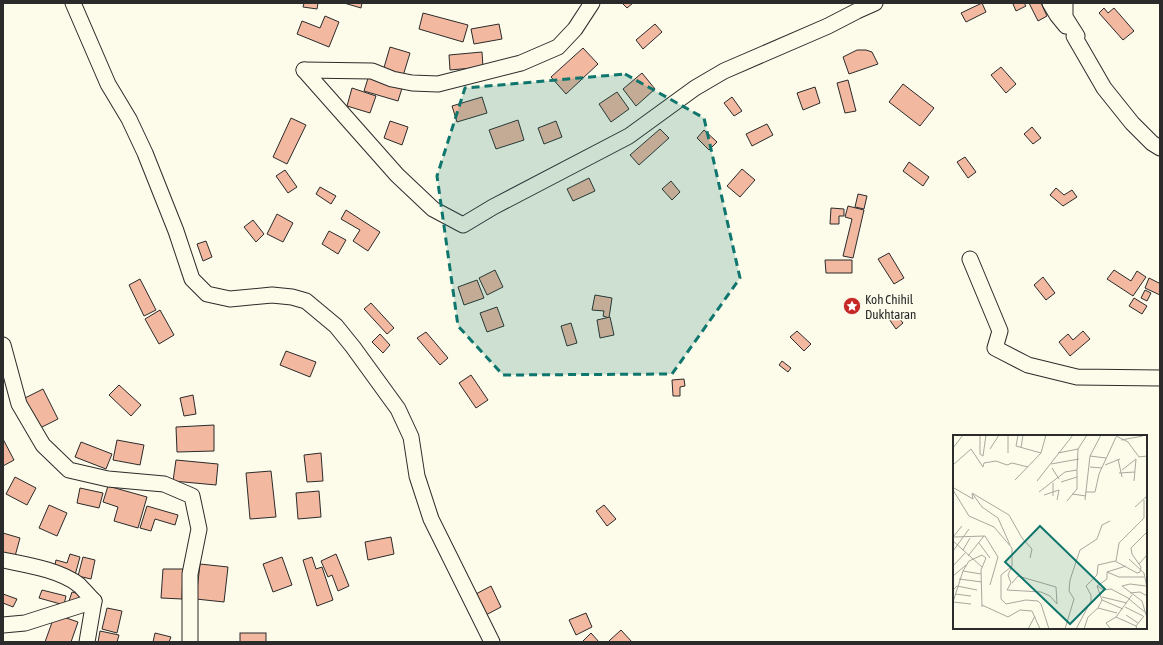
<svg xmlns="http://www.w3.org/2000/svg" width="1163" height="645" viewBox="0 0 1163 645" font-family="'Asap Condensed',sans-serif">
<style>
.building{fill:#f2b8a0;stroke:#2b2b2b}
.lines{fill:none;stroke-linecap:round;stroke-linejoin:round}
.street-casing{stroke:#2b2b2b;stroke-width:17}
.street{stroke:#fdfbea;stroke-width:15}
.marked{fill:#0f766e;fill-opacity:0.2;stroke:#0f766e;stroke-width:3;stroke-dasharray:8 5;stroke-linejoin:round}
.labels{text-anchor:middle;stroke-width:3;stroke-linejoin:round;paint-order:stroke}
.poi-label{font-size:13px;fill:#2b2b2b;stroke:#fdfbea;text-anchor:start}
.inset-road{fill:none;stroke:#a9a89e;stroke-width:1}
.view{fill:#0f766e;fill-opacity:0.15;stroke:#0f766e;stroke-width:2}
.inset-edge{fill:none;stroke:#2b2b2b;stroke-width:2}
</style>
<rect width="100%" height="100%" fill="#fdfbea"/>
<g class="building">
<polygon points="304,3 318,3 317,9 303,7"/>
<polygon points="344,3 362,3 361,8"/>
<polygon points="622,3 633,3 627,8"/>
<polygon points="982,3 986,12 966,22 961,13"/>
<polygon points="1015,3 1024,3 1026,6 1016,11 1013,4"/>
<polygon points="1029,3 1041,3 1047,16 1038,21"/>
<polygon points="1104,8 1108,13 1114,8 1134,31 1123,40 1099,13"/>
<polygon points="423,13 468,25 463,42 419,29"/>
<polygon points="325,16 339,22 329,47 297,34 302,21 320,28"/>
<polygon points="499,24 502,39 474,44 471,29"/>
<polygon points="655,24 662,32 643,49 636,40"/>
<polygon points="390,47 410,53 403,76 383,71"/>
<polygon points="583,48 598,64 566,94 551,77"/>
<polygon points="857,50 866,50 872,52 878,64 849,74 843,57"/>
<polygon points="482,52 483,67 450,70 449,55"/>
<polygon points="1001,67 1016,84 1006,93 991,75"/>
<polygon points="642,73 655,89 636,106 623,89"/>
<polygon points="369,75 403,85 398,101 364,91"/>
<polygon points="848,80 856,111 845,113 837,83"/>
<polygon points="903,84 934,108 920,126 889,102"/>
<polygon points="815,87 820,103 803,110 797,93"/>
<polygon points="352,88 376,96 370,113 347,106"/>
<polygon points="617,92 629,109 611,122 599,104"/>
<polygon points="482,97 487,113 457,122 452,106"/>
<polygon points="732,97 742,111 734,116 724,103"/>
<polygon points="291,118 306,125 287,164 273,157"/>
<polygon points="518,120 524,140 496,149 489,130"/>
<polygon points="390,121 408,127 402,145 384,138"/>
<polygon points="556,121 562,137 544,144 538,128"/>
<polygon points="767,124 773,135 752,146 746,134"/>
<polygon points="1032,127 1041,138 1033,144 1024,134"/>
<polygon points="660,129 669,138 639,165 630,155"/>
<polygon points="704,130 717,142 709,150 697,138"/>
<polygon points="965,157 976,172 968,178 957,162"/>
<polygon points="909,162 929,177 923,186 903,171"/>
<polygon points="742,169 755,180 740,197 727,186"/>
<polygon points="285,170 297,187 288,193 276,176"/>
<polygon points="589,178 595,191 573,201 567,189"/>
<polygon points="671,181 680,192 672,200 662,189"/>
<polygon points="320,187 336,196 331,204 316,194"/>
<polygon points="1056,188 1064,195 1072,190 1077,197 1063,206 1050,195"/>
<polygon points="858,194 867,196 864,209 855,207"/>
<polygon points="848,206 864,210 853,258 843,256 852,219 845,217"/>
<polygon points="831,208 844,209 844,216 839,216 839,224 830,224"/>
<polygon points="346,210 380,232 368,251 353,241 360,230 341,219"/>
<polygon points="277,214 293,223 283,242 267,234"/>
<polygon points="253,220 264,234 256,242 244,227"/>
<polygon points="329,231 346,240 338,254 322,244"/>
<polygon points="206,241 212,257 203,261 197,244"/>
<polygon points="889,253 904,278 894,284 878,259"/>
<polygon points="825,260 852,260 852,273 826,273"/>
<polygon points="495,270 503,287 487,295 479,278"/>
<polygon points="1114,270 1131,281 1137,271 1146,277 1133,296 1107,279"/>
<polygon points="1043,277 1055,293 1046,300 1034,285"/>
<polygon points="1149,278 1159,283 1160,281 1160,295 1145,288"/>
<polygon points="140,279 156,310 144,316 129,285"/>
<polygon points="477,280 484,298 464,305 458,287"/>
<polygon points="1145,290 1151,293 1147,301 1141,298"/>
<polygon points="595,295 612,298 609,318 603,316 604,311 592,310"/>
<polygon points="1134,298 1147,306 1142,314 1129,306"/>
<polygon points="371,303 394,328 387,334 364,309"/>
<polygon points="497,307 504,326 487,332 480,313"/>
<polygon points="160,310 174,335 159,344 145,319"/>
<polygon points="896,314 903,323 896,329 889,319"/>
<polygon points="610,317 614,335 600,338 597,320"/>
<polygon points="571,323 577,343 567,346 561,326"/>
<polygon points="797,331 811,344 804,351 790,337"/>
<polygon points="1083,331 1090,339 1070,356 1059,342 1068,334 1073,340"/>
<polygon points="426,332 448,358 440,365 417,338"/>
<polygon points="380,334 390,345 383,353 372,342"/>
<polygon points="286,351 316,362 310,377 280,365"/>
<polygon points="782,361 791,368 788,372 779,365"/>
<polygon points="471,375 488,400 476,408 459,383"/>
<polygon points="684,379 685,386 680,387 680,396 673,396 672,380"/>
<polygon points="119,385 141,405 131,416 109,395"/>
<polygon points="43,389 58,419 36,430 21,400"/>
<polygon points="193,395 196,414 184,416 180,398"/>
<polygon points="214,425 214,451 177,452 176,427"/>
<polygon points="3,439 14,460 3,466"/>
<polygon points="117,440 144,445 140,465 113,460"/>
<polygon points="81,442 112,454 106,469 75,457"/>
<polygon points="321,453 323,481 307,482 304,455"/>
<polygon points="176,460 218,464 216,485 173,481"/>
<polygon points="271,471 276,517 250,519 246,473"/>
<polygon points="15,477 36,488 27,505 6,494"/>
<polygon points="108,486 147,497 138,528 114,521 118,507 103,502"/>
<polygon points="80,488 103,493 99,508 77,503"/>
<polygon points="319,491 321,517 298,519 296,493"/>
<polygon points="49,505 67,513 57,536 39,528"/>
<polygon points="604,505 616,519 607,526 596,511"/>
<polygon points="147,506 178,515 175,525 155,519 151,531 140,528"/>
<polygon points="3,533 20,538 14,560 3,557"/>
<polygon points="391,537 394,554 368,560 365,542"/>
<polygon points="70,554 80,557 75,575 54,569 56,560 67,563"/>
<polygon points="336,554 349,586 338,591 332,575 328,577 321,561"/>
<polygon points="83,557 95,560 91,579 78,576"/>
<polygon points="282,557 292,585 273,592 263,564"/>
<polygon points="312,557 316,569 322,567 333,600 317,606 303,560"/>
<polygon points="200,564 228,567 224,602 196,599"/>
<polygon points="163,569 183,569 182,599 161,598"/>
<polygon points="491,586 501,607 484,616 474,595"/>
<polygon points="42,590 66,596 64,605 39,598"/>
<polygon points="72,592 80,594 78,603 69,601"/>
<polygon points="3,594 17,599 13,607 3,603"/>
<polygon points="107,608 122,611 117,633 102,629"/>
<polygon points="586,613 592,627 576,635 569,620"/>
<polygon points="55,614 78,622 71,642 45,642"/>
<polygon points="621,630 632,642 610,642 609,641"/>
<polygon points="100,631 119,635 117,642 98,642"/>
<polygon points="155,633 171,637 169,642 153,642"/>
<rect x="240" y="633" width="26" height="9"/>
<polygon points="591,633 599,642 582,642"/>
</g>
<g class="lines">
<defs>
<g id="street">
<polyline points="73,3 108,84 129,119 145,153 176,231 192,279 207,294 230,299 272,295 292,297 306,301 336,326 353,347 398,409 411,437 417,476 431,519 492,642"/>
<polyline points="1050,3 1057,15 1066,26"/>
<polyline points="1065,3 1065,17 1077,36 1074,36 1104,88 1132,123 1152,143 1160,148"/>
<polyline points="304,70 397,175 433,209 463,225 493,207 629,136 695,88 724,71 828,26 857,11 875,3"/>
<polyline points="304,70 372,71 392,79 412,83 438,84 521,63 558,47 575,29 592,3"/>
<polyline points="970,259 1000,331 995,348 1028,365 1077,377 1160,378"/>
<polyline points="3,345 19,404 43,445 69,470 108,479 164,484 192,496 199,529 190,574 190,642"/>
<path d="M 3,560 C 27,565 60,570 79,585 C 84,590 89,596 94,601 L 87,642"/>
<polyline points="3,625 25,623 94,601"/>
</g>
</defs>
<use href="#street" class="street-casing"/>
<use href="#street" class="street"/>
</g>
<path class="marked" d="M 625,74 L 704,118 L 740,278 L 672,374 L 503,375 L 458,326 L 437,176 L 465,88 Z"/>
<defs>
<symbol id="sight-disc" viewBox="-11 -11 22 22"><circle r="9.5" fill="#c62828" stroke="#fdfbea"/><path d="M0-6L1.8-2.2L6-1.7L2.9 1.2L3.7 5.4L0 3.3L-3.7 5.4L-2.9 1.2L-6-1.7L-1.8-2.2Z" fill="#fff"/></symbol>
</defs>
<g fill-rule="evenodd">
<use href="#sight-disc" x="842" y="296" width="20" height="20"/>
</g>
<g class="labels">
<g class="poi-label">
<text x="865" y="304">Koh Chihil<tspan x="865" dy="15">Dukhtaran</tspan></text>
</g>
</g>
<g transform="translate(953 435)">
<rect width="194" height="194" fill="#fdfbea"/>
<path class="inset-road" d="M 27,0 L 27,19 L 30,21M 65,0 L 63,11 L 88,18M 163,1 L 175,7 L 186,22 L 194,21M 168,5 L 190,1M 0,13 L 10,0M 68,13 L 70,0M 37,14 L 46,0M 55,18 L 55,0M 105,18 L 125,14 L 134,0M 30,21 L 33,0M 137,21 L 153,23M 165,24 L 169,42M 98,29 L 126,24M 0,30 L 18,14 L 30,32 L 31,28 L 43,26 L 54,30 L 59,28 L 75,32M 152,30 L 167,24M 137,32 L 149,33M 99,33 L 106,44M 169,35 L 183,24M 166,38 L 182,37M 62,45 L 88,18 L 93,0M 84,46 L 120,0M 181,46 L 183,24M 108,47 L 124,42M 0,54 L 1,53 L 20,64 L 19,59M 0,55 L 16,81 L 41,92 L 59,113 L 59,131 L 48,140 L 48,164 L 53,169 L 73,165 L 85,166 L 88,169 L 96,194M 86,57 L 112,37 L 124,35 L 125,14M 133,57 L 142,57 L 146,39 L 163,2M 19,58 L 56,80 L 69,103 L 79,114 L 77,123M 19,58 L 29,72 L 45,83 L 57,110M 119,59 L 133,61M 91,60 L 106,55 L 104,65M 100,61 L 100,48M 132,65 L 137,21 L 148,0M 114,66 L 124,54 L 124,35M 182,72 L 194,61M 0,102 L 32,101 L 45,122 L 37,150M 0,102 L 9,91M 0,106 L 29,132M 26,108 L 37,123M 10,115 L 17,103M 0,116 L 16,94M 15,121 L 31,101M 176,124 L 191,138 L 194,153M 163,126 L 166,108 L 191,83 L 191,65M 186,129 L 194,120M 0,131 L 12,118M 59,131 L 55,140 L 58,148 L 54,155 L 88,157 L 97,161 L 104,169M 10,136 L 28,139M 154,137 L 166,142 L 191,142M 0,141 L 13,130M 6,144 L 29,147M 59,148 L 65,141 L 103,152 L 104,169M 144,151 L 151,155 L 158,154 L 177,164M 193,151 L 177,149 L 169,151 L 189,166 L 194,183M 0,155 L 4,151 L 24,155M 177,158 L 187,157 L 194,161M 2,159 L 18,161M 149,162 L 174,168M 176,164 L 193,178M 149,165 L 170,174M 0,167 L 10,136 L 16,126 L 29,120 L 33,123 L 28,135 L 29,172M 0,167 L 18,169M 29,170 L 55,182 L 67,175 L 79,176 L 87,194M 172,172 L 190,181M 145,173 L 164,178M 173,180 L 185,188M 163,182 L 183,191M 75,194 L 82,181M 112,194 L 121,164 L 116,156 L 117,145 L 127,115 L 144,104 L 149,90 L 157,86M 123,194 L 138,166 L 138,160 L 133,151 L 144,140 L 145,130 L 162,126 L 184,138 L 187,137 L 188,132 L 179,119 L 178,113 L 194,97M 131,194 L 135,182 L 145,173 L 149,165 L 144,151 L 154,144 L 154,137 L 173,131M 158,194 L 153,188 L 163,182 L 179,160M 184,194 L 183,191 L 191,181"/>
<path class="view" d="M 87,91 L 152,154 L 117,189 L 52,127 Z"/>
<rect width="194" height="194" class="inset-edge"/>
</g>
<rect width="1163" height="645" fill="none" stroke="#2b2b2b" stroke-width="8"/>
</svg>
